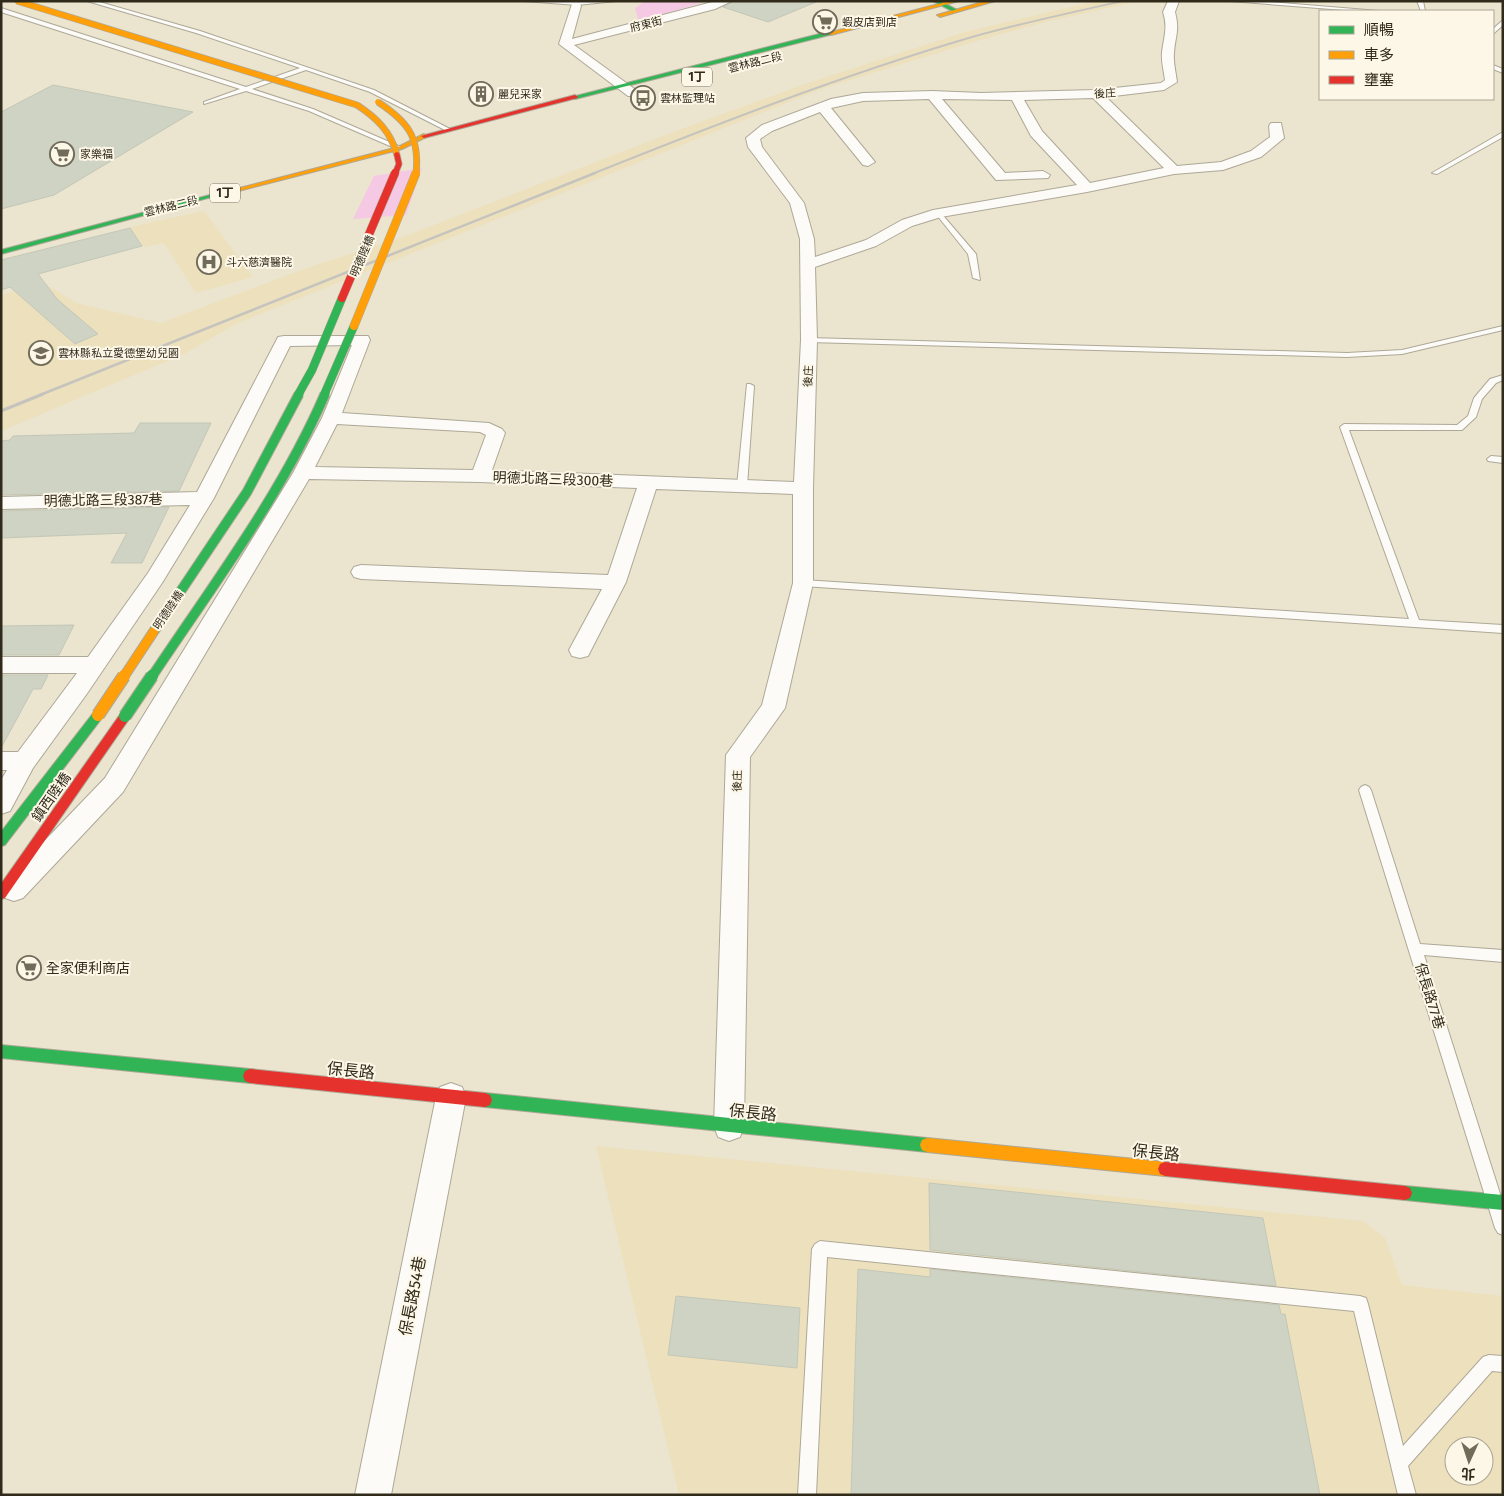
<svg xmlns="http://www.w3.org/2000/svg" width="1504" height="1496" viewBox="0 0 1504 1496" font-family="'Fira Sans','Noto Sans TC',sans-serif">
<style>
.built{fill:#ede0bd;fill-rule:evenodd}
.green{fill:#f5c9e3}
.building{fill:#cfd3c3;stroke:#c3c7b8}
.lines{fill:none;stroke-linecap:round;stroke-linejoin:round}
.lane-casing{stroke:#ada897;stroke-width:2}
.street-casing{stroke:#ada897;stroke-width:2}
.fast-casing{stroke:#ada897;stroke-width:2}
.slow-casing{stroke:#ada897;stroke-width:2}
.jam-casing{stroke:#ada897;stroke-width:2}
.lane{fill:#fcfbf8;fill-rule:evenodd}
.street{fill:#fcfbf8;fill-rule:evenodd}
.fast{fill:#30b455;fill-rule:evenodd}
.slow{fill:#ff9f0a;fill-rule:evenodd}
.jam{fill:#e5322d;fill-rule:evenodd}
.rail-far2{stroke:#c5c3bd;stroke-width:2}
.rail-far1{stroke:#c5c3bd;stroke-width:2.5}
.rail{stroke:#c5c3bd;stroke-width:3}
.fast-bridge-far2-casing{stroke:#ada897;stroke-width:9;stroke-linecap:butt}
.fast-bridge-far1-casing{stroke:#ada897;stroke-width:11;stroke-linecap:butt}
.fast-bridge-casing{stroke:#ada897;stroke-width:14;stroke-linecap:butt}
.slow-bridge-far3-casing{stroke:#ada897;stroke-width:7;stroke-linecap:butt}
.slow-bridge-far2-casing{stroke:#ada897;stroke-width:9;stroke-linecap:butt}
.slow-bridge-far1-casing{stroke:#ada897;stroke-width:11;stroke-linecap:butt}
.slow-bridge-casing{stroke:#ada897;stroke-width:14;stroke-linecap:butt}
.jam-bridge-far1-casing{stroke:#ada897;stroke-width:7;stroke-linecap:butt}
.jam-bridge-casing{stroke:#ada897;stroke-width:9;stroke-linecap:butt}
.fast-bridge-far2{stroke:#30b455;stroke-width:8}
.fast-bridge-far1{stroke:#30b455;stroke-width:9}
.fast-bridge{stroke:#30b455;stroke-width:12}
.slow-bridge-far3{stroke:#ff9f0a;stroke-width:5.5}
.slow-bridge-far2{stroke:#ff9f0a;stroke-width:8}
.slow-bridge-far1{stroke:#ff9f0a;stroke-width:9}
.slow-bridge{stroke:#ff9f0a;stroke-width:12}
.jam-bridge-far1{stroke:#e5322d;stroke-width:5.5}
.jam-bridge{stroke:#e5322d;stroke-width:8}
.labels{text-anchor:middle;stroke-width:4;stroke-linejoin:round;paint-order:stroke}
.far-poi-label{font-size:11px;fill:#302a1b;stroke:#fdf7e8;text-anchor:start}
.far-street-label{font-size:11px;fill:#302a1b;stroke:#fdf7e8}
.shield{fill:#fdf7e8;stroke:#6e6858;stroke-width:1}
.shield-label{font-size:12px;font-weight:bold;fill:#302a1b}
.street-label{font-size:14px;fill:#302a1b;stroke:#fdf7e8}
.poi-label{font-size:14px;fill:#302a1b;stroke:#fdf7e8;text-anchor:start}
.near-street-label{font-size:16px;fill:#302a1b;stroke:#fdf7e8}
</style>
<rect width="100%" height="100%" fill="#ebe4ce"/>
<g class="built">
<polygon points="1096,1 1140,1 1045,22 970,43 824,88 238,323 184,354 1,431 1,295 42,282 76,303 161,323 301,270 403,237 668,134 805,84 965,32"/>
<polygon points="204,211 253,277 196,293 164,243 144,247 130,227"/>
<path d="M 596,1146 L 1363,1221 L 1385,1238 L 1402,1285 L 1503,1296 L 1503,1495 L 679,1495 ZM 1454,1446 L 1484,1446 L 1484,1476 L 1454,1476 Z"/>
</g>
<g class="green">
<polygon points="645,1 707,1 639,22 635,8"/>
<polygon points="422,168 406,215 353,219 374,176"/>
</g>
<g class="building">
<polygon points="734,1 816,1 816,2 768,22 723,7"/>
<polygon points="53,85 120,98 193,112 54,195 1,209 1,112"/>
<polygon points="130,228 142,246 38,274 57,299 98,334 75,344 10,287 1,290 1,260"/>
<polygon points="140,423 211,423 179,491 1,495 1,441 10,440 13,436 134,433"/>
<polygon points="169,507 142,563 111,563 127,533 1,538 1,511"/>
<polygon points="74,625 59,655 1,655 1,626"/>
<polygon points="1,675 48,675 41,689 33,689 1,748"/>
<polygon points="929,1183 1263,1218 1276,1286 930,1250"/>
<polygon points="858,1269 930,1277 930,1269 1279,1305 1281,1314 1285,1314 1320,1495 851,1495"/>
<polygon points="676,1296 800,1308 797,1368 668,1355"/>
</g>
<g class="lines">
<defs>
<g id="lane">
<polygon points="87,1 96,1 200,31 374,90 450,129 445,130 370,92 306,70 252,89 313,109 401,147 401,149 397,149 309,111 246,91 204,104 204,102 240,89 1,12 1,8 246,87 300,68 196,33"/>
<polygon points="524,1 616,1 577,5"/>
<polygon points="1230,1 1258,1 1379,11 1357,11"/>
<polygon points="1417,1 1423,1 1425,11 1421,11"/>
<polygon points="1503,20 1503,25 1493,34 1493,29"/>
<polygon points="1493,65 1503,69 1503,73 1493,69"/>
<polygon points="1503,132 1503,137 1437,174 1432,173"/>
<polygon points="936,212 940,212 976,254 980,280 973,278 968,254 936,214"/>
<polygon points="1503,326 1503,330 1402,354 1347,357 809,342 805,340 809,338 1347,353 1402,350"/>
<polygon points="1503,375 1503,380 1496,383 1482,399 1476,417 1462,430 1349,430 1419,620 1503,625 1503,633 803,586 798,583 803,580 1409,619 1340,427 1344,424 1457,425 1468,416 1474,398 1490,379"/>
<polygon points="747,384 750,384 754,386 747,486 742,489 737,486"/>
<polygon points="1491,456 1503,457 1503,463 1488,461 1487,459"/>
<polygon points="1365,785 1369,787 1371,790 1420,944 1503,950 1503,962 1424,955 1503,1203 1503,1235 1498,1233 1495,1228 1359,790 1361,787"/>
<polygon points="820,1241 1360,1296 1366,1298 1368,1304 1403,1446 1483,1357 1489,1355 1503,1356 1503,1372 1492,1371 1408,1466 1416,1495 1398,1495 1354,1311 827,1257 816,1495 798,1495 812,1249 815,1244"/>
</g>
<g id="street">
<polygon points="716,1 732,1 715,9 574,45 636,90 638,93 636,96 628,96 559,44 572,4 580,4 581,6 572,39"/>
<path d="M 1168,1 L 1179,1 L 1175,12 C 1180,31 1175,36 1174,53 C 1173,62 1176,73 1177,82 L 1164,90 L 1106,97 L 1177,166 L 1221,162 L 1251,151 L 1270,137 L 1269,126 L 1271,123 L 1281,123 L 1284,138 L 1261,157 L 1223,170 L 1174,174 L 1087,192 L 941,217 L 912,226 L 876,246 L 815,267 L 817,340 L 813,488 L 813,583 L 785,708 L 750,757 L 744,1126 L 740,1137 L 729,1141 L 718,1137 L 714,1126 L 726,755 L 762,705 L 793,583 L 793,494 L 656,489 L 626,582 L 588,656 L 580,658 L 572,656 L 569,650 L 602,589 L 361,579 L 354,577 L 351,572 L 354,567 L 361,565 L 608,575 L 637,488 L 480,482 L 309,479 L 123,792 L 23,898 L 14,901 L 5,898 L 1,891 L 5,882 L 105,778 L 293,473 L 322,418 L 352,345 L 290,346 L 214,498 L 162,583 L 86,695 L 33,768 L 10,811 L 1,814 L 1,780 L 7,770 L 1,770 L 1,752 L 18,752 L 77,673 L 1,673 L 1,657 L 88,657 L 148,573 L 190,505 L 1,509 L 1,497 L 197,492 L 276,341 L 278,337 L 284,336 L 368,336 L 370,340 L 342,413 L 489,423 L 502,429 L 505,433 L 492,470 L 794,482 L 801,340 L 800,239 L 790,203 L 748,147 L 746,138 L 762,125 L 831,99 L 863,93 L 932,91 L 981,93 L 1096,90 L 1161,83 L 1165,80 C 1164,72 1161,61 1162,52 C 1164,37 1168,27 1163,12 ZM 1093,98 L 1164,168 L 1090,183 L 1042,131 L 1024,100 ZM 929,99 L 996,180 L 1048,178 L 1050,175 L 1043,171 L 1005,173 L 942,99 L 1012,100 L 1031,136 L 1077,185 L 933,210 L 902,220 L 866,240 L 815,257 L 814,239 L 804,203 L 762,147 L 760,139 L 772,131 L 820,112 L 863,165 L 868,166 L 875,162 L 831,108 L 863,101 ZM 337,424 L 480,432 L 486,435 L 473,470 L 315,467 Z"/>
<polygon points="451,1083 462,1087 466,1097 391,1495 355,1495 436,1097 440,1087"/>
</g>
<g id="fast">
<polygon points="933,1 940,1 959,11 954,12"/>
<polygon points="831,31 833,34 575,99 572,97"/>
<polygon points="225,191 230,192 1,254 1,250"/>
<polygon points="98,711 103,715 102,718 5,845 1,846 1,832 94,712"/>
<polygon points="1,1045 250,1069 255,1071 257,1076 255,1081 250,1083 1,1058"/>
<polygon points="485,1093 927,1138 932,1140 934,1145 932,1150 927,1152 485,1107 480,1105 478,1100 480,1095"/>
<polygon points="1405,1186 1503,1195 1503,1210 1405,1200 1400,1198 1398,1193 1400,1188"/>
</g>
<g id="slow">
<polygon points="950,1 959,1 831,35 828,33"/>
<polygon points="986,1 995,1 940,17 937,15"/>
<polygon points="424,134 427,136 426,137 402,149 227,194 224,192 398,147"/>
<polygon points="927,1138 1165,1162 1170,1164 1172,1169 1170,1174 1165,1176 927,1152 922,1150 920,1145 922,1140"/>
</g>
<g id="jam">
<polygon points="575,95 578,97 577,98 424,138 421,136"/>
<polygon points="125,712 130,716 129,719 5,898 1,899 1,884 121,713"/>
<polygon points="250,1069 485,1093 490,1095 492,1100 490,1105 485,1107 250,1083 245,1081 243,1076 245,1071"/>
<polygon points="1165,1162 1405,1186 1410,1188 1412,1193 1410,1198 1405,1200 1165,1176 1160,1174 1158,1169 1160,1164"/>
</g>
</defs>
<use href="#lane" class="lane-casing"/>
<use href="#street" class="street-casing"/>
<use href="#fast" class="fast-casing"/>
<use href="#slow" class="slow-casing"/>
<use href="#jam" class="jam-casing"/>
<use href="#lane" class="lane"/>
<use href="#street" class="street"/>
<use href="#fast" class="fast"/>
<use href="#slow" class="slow"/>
<use href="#jam" class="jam"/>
<path class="rail-far2" d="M 592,174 C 717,124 843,75 972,37 C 1022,23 1073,12 1123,1"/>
<polyline class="rail-far1" points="40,395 595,173"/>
<polyline class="rail" points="1,411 43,394"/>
<defs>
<g id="fast-bridge-far2">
<polyline points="298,395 312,370 342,298"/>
<polyline points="324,395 354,326"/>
</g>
<g id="fast-bridge-far1">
<polyline points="154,631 247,492 299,394"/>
<path d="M 151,678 C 212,586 281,496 325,394"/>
</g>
<polyline id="fast-bridge" points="125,716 152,676"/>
<g id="slow-bridge-far3">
<path d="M 17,1 L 357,105 C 377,118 391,132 397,155"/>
<path d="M 378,102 C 408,122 420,137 416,174"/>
</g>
<polyline id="slow-bridge-far2" points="354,326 416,173"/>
<polyline id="slow-bridge-far1" points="123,678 154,631"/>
<polyline id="slow-bridge" points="98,715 124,676"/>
<polyline id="jam-bridge-far1" points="395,174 399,164 397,155"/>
<polyline id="jam-bridge" points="342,298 395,173"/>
</defs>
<use href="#fast-bridge-far2" class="fast-bridge-far2-casing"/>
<use href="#fast-bridge-far1" class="fast-bridge-far1-casing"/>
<use href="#fast-bridge" class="fast-bridge-casing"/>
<use href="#slow-bridge-far3" class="slow-bridge-far3-casing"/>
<use href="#slow-bridge-far2" class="slow-bridge-far2-casing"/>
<use href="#slow-bridge-far1" class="slow-bridge-far1-casing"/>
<use href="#slow-bridge" class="slow-bridge-casing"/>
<use href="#jam-bridge-far1" class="jam-bridge-far1-casing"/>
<use href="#jam-bridge" class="jam-bridge-casing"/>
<use href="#fast-bridge-far2" class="fast-bridge-far2"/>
<use href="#fast-bridge-far1" class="fast-bridge-far1"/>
<use href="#fast-bridge" class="fast-bridge"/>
<use href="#slow-bridge-far3" class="slow-bridge-far3"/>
<use href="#slow-bridge-far2" class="slow-bridge-far2"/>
<use href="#slow-bridge-far1" class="slow-bridge-far1"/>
<use href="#slow-bridge" class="slow-bridge"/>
<use href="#jam-bridge-far1" class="jam-bridge-far1"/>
<use href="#jam-bridge" class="jam-bridge"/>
</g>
<defs>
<symbol id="supermarket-ring" viewBox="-11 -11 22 22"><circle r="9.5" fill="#fdf7e8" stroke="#716b5a" stroke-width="1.5"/><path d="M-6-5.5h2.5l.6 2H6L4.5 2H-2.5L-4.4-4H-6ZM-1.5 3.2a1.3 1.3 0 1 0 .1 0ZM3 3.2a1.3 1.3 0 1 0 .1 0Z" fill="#716b5a"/></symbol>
<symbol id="building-ring" viewBox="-11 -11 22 22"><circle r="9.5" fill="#fdf7e8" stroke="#716b5a" stroke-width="1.5"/><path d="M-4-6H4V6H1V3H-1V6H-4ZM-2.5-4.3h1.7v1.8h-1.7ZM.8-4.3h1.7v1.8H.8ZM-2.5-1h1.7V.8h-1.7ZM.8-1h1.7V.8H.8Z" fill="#716b5a"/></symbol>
<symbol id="bus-ring" viewBox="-11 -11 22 22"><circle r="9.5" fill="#fdf7e8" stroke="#716b5a" stroke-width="1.5"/><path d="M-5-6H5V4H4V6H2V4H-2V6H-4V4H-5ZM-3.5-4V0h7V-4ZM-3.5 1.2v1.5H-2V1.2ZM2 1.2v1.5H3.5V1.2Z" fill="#716b5a"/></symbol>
<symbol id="hospital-ring" viewBox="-11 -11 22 22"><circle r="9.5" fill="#fdf7e8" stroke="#716b5a" stroke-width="1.5"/><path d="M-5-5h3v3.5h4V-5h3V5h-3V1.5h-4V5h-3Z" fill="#716b5a"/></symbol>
<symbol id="school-ring" viewBox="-11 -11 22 22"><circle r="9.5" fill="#fdf7e8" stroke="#716b5a" stroke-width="1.5"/><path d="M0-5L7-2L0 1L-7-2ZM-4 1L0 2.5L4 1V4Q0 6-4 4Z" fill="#716b5a"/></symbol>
</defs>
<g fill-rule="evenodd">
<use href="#supermarket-ring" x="811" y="8" width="28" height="28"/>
<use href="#building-ring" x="467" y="80" width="28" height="28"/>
<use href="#bus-ring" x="629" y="84" width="28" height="28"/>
<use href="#supermarket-ring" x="48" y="140" width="28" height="28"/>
<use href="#hospital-ring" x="195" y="248" width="28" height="28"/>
<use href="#school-ring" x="27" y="339" width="28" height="28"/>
<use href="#supermarket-ring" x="15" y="954" width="28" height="28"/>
</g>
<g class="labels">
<g class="far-poi-label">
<text x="842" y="26">蝦皮店到店</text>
<text x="498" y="98">麗兒采家</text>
<text x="660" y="102">雲林監理站</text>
<text x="80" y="158">家樂福</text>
<text x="226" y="266">斗六慈濟醫院</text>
<text x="58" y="357">雲林縣私立愛德堡幼兒園</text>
</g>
<g class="far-street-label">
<text transform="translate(646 24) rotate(-14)" y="4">府東街</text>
<text transform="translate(755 62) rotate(-14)" y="4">雲林路二段</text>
<text transform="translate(1105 93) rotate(-4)" y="4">後庄</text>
<text transform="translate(171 206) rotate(-14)" y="4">雲林路二段</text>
<text transform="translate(362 256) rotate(-67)" y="4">明德陸橋</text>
<text transform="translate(808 376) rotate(-88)" y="4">後庄</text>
<text transform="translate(168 610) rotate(-56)" y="4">明德陸橋</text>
<text transform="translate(737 781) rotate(-89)" y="4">後庄</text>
</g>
<g class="shield">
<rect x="682" y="67.5" width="30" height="19" rx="4"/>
<rect x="210" y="183.5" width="30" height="19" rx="4"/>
</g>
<g class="shield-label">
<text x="697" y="81">1丁</text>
<text x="225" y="197">1丁</text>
</g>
<g class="street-label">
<text transform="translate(553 479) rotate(2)" y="5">明德北路三段300巷</text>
<text transform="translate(103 500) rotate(-1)" y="5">明德北路三段387巷</text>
<text transform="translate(51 797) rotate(-55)" y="5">鎮西陸橋</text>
<text transform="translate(1430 996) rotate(73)" y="5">保長路77巷</text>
</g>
<g class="poi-label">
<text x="46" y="973">全家便利商店</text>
</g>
<g class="near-street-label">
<text transform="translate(351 1070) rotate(6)" y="6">保長路</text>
<text transform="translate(753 1112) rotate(6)" y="6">保長路</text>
<text transform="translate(1156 1152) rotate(6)" y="6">保長路</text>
<text transform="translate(412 1296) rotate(-79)" y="6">保長路54巷</text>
</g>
</g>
<rect width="1504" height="1496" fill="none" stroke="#302a1b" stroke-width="5"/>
<rect x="1319" y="10" width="175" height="90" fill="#fdf7e8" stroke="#aba596"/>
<rect x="1329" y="26" width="25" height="8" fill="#30b455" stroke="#aba596"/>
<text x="1364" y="35" font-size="15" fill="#302a1b">順暢</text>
<rect x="1329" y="51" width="25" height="8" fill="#ff9f0a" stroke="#aba596"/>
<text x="1364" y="60" font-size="15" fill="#302a1b">車多</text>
<rect x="1329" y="76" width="25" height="8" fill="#e5322d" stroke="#aba596"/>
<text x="1364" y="85" font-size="15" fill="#302a1b">壅塞</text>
<g transform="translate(1469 1461) rotate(183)"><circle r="24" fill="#fdf7e8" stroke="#aba596"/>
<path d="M0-4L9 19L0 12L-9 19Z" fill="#716b5a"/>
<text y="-8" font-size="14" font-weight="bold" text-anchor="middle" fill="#302a1b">北</text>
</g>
</svg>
